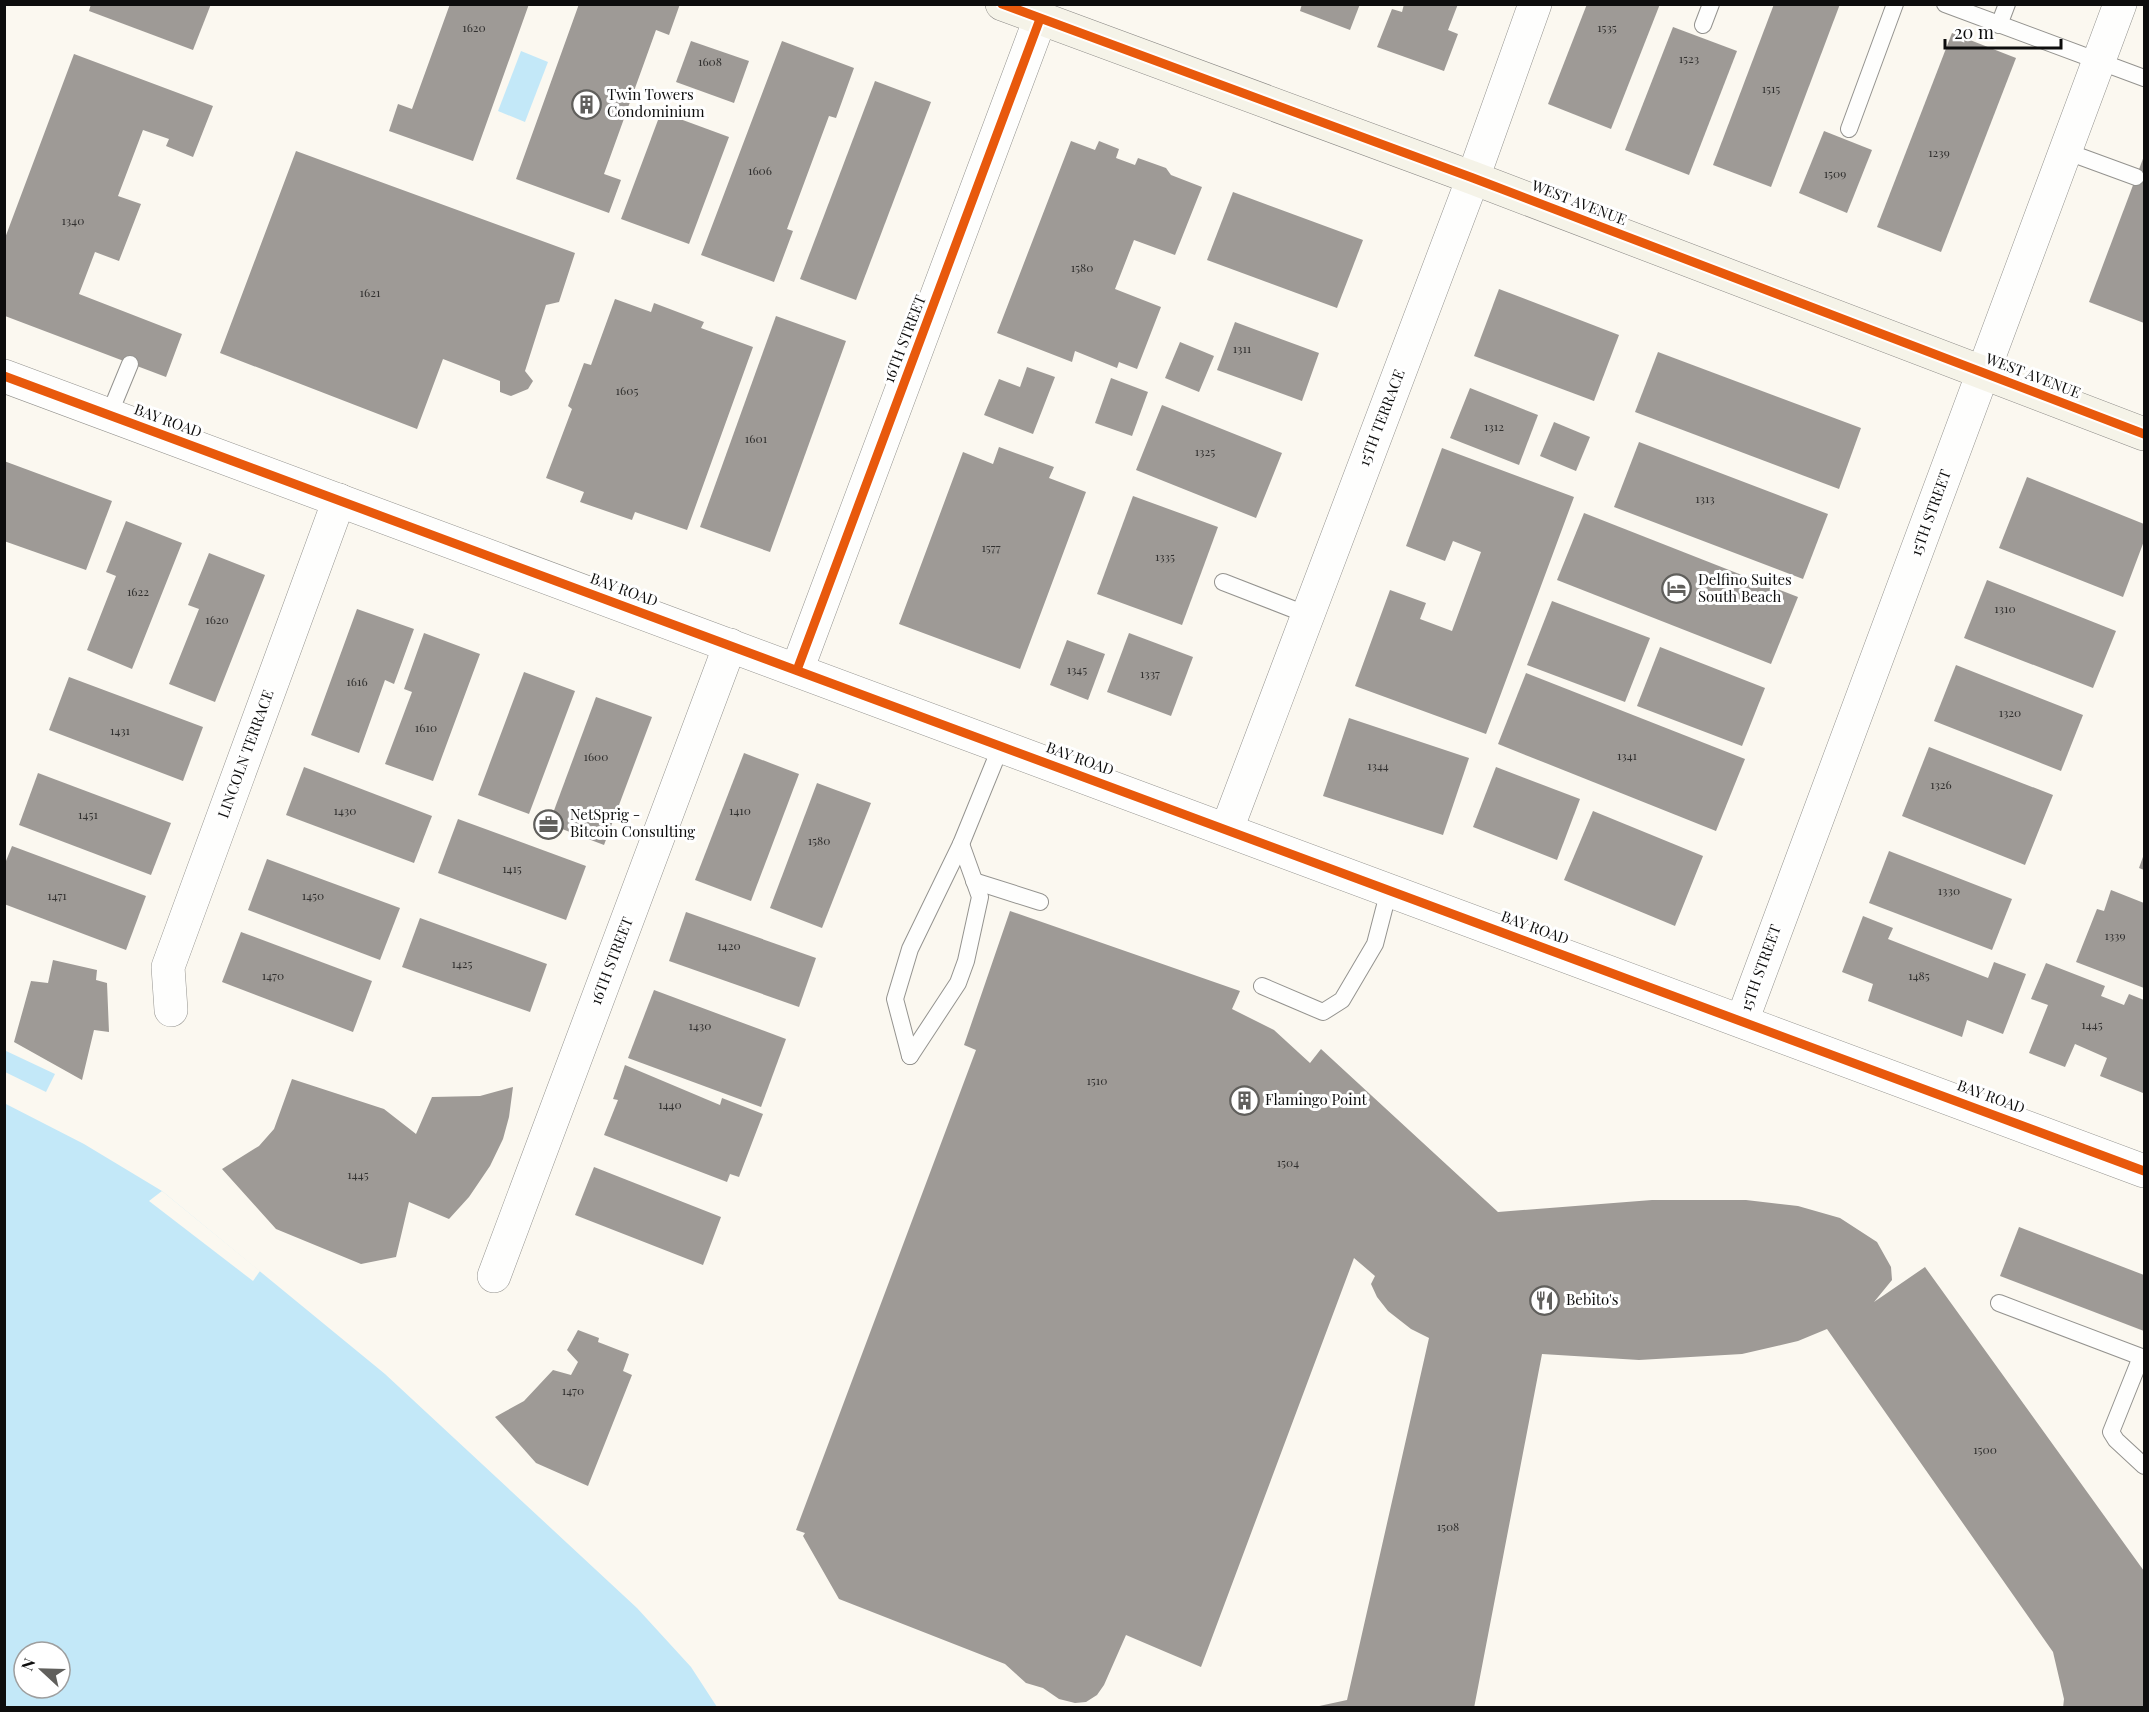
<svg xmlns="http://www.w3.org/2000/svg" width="2149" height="1712" viewBox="0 0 2149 1712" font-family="'Playfair Display',serif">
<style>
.water{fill:#c3e8f8;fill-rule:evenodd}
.pier{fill:#fbf8f0}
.building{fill:#9e9a96}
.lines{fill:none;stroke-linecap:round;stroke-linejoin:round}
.lane-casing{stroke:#94938f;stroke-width:18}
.street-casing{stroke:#94938f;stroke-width:34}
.secondary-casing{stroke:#8b8986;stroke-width:34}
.lane{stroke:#fefefd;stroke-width:16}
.street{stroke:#fefefd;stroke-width:33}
.secondary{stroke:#f5f3e8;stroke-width:33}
.cycleway-casing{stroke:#fff;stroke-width:13}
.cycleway{stroke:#e8590c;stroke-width:9}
.labels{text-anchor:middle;stroke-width:6;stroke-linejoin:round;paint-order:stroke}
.number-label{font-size:12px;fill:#31302f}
.poi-label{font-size:15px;fill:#0d0d0d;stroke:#fff;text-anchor:start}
.street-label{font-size:15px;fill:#0d0d0d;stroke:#fff}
</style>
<rect width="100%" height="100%" fill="#fbf8f0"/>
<g class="water">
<polygon points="521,51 548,62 525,122 498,111"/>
<polygon points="4,1050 55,1074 46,1092 5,1072"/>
<path d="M 4,1103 L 84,1144 L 162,1191 L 385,1374 L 637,1608 L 691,1667 L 717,1707 L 5,1707 ZM 24,1652 L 60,1652 L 60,1688 L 24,1688 Z"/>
</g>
<polygon class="pier" points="162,1191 260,1271 253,1281 149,1201"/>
<g class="building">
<polygon points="91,4 211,4 193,50 89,11"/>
<polygon points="450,4 529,4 473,161 389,131 398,104 412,109"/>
<polygon points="579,4 680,4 669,35 656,30 604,174 621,180 609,213 516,179"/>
<polygon points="1302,4 1360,4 1350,30 1300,11"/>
<polygon points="1404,4 1458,4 1448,30 1458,34 1444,71 1377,47 1392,9 1402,12"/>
<polygon points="1587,4 1660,4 1611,129 1548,104"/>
<polygon points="1774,4 1840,4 1771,187 1713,165"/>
<polygon points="1673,27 1737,51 1689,175 1625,150"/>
<polygon points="1952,33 2016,58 1941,252 1877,227"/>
<polygon points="691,41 749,61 734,103 676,82"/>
<polygon points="782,41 854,68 836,118 829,116 787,229 793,231 774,282 701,255"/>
<polygon points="74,54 213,106 193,157 166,146 169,139 143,130 118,196 141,204 119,261 95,252 79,294 182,334 166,377 5,316 5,238"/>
<polygon points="875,81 931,102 856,300 800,279"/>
<polygon points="661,112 729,137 689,244 621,219"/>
<polygon points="1824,131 1872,150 1847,213 1799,193"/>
<polygon points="1071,141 1095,150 1099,141 1119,149 1116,158 1135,165 1138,158 1166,168 1171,175 1202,187 1175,255 1134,240 1115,289 1161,307 1137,369 1119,362 1117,368 1075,351 1072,362 997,333"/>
<polygon points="296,151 575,253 559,302 546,305 525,371 533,381 528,389 511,396 500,392 500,381 443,359 417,429 220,353"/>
<polygon points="2144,156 2144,323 2089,302"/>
<polygon points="1233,192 1363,240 1337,308 1207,260"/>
<polygon points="1499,289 1619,335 1594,401 1474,356"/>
<polygon points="615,299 651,312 654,303 704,322 701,328 753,347 687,530 635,512 632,520 580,502 584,492 546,478 572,409 568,406 584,363 591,365"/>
<polygon points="776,316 846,341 770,552 700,527"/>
<polygon points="1235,322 1319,353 1302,401 1217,370"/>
<polygon points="1180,342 1214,356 1199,392 1165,378"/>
<polygon points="1658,352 1861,428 1839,489 1635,412"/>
<polygon points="1027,367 1055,377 1033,434 984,415 999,379 1020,387"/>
<polygon points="1111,378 1148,392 1132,436 1095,423"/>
<polygon points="1470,388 1538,415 1519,465 1450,438"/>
<polygon points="1162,405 1282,453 1256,518 1136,470"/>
<polygon points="1554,422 1590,437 1576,471 1540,456"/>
<polygon points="1639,442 1828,514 1803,579 1614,507"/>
<polygon points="999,447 1054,467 1049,478 1086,492 1020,669 899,624 963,452 993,464"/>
<polygon points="1442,448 1574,497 1486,734 1355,686 1390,590 1426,603 1420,619 1452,631 1481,552 1453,541 1445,561 1406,546"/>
<polygon points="4,461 112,501 86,570 4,541"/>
<polygon points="2027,477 2144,524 2144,541 2123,597 1999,548"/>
<polygon points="1133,496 1218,527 1182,625 1097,594"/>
<polygon points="1584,513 1798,597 1771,664 1557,580"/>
<polygon points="126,521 182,543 132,669 87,650 116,576 106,572"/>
<polygon points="209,553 265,575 215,702 169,684 199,609 188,605"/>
<polygon points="1987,580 2116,631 2093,688 1964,638"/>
<polygon points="1552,601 1650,638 1625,702 1527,665"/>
<polygon points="357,609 414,629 394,684 385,680 359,753 311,735"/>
<polygon points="424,633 480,654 433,781 385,764 412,692 404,689"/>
<polygon points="1129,633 1193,657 1171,716 1107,692"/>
<polygon points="1067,640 1105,654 1088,700 1050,685"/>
<polygon points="1660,647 1765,688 1742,746 1637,706"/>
<polygon points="1956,665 2083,715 2061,771 1934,721"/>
<polygon points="524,672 575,691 529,814 478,795"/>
<polygon points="1526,673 1745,759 1716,831 1498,744"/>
<polygon points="69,677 203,727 183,781 49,730"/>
<polygon points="596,697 652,717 604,845 549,824"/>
<polygon points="1349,718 1469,758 1443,835 1323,796"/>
<polygon points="1929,747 2053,795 2025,865 1902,816"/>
<polygon points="744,753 799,774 751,901 695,880"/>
<polygon points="304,767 432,816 414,863 286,815"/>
<polygon points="1496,767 1580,799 1557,860 1473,827"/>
<polygon points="38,773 171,823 151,875 19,825"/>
<polygon points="817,783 871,803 822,928 770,908"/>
<polygon points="1593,811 1703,856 1675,926 1564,880"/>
<polygon points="458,819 586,866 566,920 438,873"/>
<polygon points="12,846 146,896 126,950 4,904 4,866"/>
<polygon points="1889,851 2012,899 1992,950 1869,903"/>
<polygon points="2144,854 2144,870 2139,868"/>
<polygon points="267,859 400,908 380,960 248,910"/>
<polygon points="2111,890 2144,903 2144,988 2076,962 2097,909 2104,911"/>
<polygon points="1010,911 1240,991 1232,1009 1274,1030 1310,1063 1321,1049 1498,1212 1652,1200 1746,1200 1798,1206 1840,1218 1877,1242 1891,1267 1892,1280 1874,1302 1925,1267 2144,1571 2144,1708 2063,1708 2064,1699 2053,1652 1827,1329 1798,1341 1742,1354 1639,1360 1542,1354 1474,1708 1310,1708 1347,1700 1429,1338 1411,1329 1388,1311 1377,1297 1371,1284 1375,1276 1354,1258 1201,1667 1126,1635 1104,1685 1097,1695 1086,1702 1075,1703 1059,1699 1043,1688 1026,1683 1005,1664 839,1599 803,1536 805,1533 796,1530 976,1050 964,1045"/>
<polygon points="686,912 816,958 799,1007 669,961"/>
<polygon points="1863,916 1893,928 1888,939 1988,978 1994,962 2026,974 2003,1034 1967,1020 1962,1037 1868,1001 1873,984 1842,972"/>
<polygon points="420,918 547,964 530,1012 402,967"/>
<polygon points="241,932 372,981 353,1032 222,982"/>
<polygon points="53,960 97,970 96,980 107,983 109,1032 94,1030 82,1080 14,1042 31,981 48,983"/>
<polygon points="2046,963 2105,986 2101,996 2124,1005 2129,994 2144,1000 2143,1093 2100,1076 2107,1058 2075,1044 2065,1067 2029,1053 2048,1005 2031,999"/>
<polygon points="654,990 786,1039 761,1107 628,1058"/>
<polygon points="625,1065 720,1105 722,1098 763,1114 739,1177 730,1174 727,1182 604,1135 618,1100 613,1099"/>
<polygon points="292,1079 384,1109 416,1134 432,1097 480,1096 513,1087 509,1117 503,1139 490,1166 469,1197 449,1219 409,1202 396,1257 361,1264 276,1229 222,1169 259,1146 274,1129"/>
<polygon points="594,1167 721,1217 703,1265 575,1215"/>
<polygon points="2019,1227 2144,1275 2144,1331 2000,1276"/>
<polygon points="578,1330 599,1338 598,1342 629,1354 623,1371 632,1375 588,1486 536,1463 495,1417 524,1401 553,1370 571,1375 578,1362 567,1350"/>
</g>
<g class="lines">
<defs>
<g id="lane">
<polyline points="1945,4 2144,78"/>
<polyline points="1703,25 1711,4"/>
<polyline points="1999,25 2007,4"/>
<polyline points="1849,129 1895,4"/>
<polyline points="2065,151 2136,177"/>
<polyline points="109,415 130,364"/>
<polyline points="1223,582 1308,615"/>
<polyline points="974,881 1040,902"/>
<polyline points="1262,986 1323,1012 1342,1000 1375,944 1389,890"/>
<polyline points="910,1056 895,999 910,949 961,844 1001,746"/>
<polyline points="910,1056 958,983 966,961 980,897 961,844"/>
<polyline points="1999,1303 2144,1358"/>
<polyline points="2141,1357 2111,1432 2116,1440 2144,1466"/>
</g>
<g id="street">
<polyline points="4,376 2144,1171"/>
<polyline points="797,670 1040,19"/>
<polyline points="1227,829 1473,178 1535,4"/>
<polyline points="171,1010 168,967 339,500"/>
<polyline points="1742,1021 2120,4"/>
<polyline points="494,1276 730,645"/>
</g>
<polyline id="secondary" points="1002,4 1473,178 2144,434"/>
</defs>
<use href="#lane" class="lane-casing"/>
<use href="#street" class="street-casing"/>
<use href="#secondary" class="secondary-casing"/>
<use href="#lane" class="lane"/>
<use href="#street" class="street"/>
<use href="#secondary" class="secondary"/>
<defs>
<g id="cycleway">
<polyline points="1002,4 1473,178 2144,434"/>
<polyline points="4,376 2144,1171"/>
<polyline points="797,670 1040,19"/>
</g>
</defs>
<use href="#cycleway" class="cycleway-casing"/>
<use href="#cycleway" class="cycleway"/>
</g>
<defs>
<symbol id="building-ring" viewBox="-11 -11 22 22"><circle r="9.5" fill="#fff" stroke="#605f5c" stroke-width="1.5"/><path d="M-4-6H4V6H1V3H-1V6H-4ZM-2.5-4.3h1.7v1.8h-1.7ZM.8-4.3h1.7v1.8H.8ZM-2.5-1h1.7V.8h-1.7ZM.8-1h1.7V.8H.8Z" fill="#605f5c"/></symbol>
<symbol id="hotel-ring" viewBox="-11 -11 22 22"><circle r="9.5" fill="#fff" stroke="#605f5c" stroke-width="1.5"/><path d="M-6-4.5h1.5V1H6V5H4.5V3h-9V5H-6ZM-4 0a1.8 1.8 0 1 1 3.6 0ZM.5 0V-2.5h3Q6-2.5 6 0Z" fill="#605f5c"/></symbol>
<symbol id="office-ring" viewBox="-11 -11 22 22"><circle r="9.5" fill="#fff" stroke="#605f5c" stroke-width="1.5"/><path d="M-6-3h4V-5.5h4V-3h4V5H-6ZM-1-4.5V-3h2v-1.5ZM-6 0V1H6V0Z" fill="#605f5c"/></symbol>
<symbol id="restaurant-ring" viewBox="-11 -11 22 22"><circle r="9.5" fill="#fff" stroke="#605f5c" stroke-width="1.5"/><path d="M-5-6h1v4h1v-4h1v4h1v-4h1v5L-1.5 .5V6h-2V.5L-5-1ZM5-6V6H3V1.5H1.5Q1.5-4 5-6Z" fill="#605f5c"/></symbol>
</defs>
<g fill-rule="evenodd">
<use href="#building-ring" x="570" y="88" width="33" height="33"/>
<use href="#hotel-ring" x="1660" y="572" width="33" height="33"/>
<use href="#office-ring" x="532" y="808" width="33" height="33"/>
<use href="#building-ring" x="1228" y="1084" width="33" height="33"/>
<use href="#restaurant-ring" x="1528" y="1284" width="33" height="33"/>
</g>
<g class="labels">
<g class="number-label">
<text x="474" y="32">1620</text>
<text x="1607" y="32">1535</text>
<text x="1689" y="63">1523</text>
<text x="710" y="66">1608</text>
<text x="1771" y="93">1515</text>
<text x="1939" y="157">1239</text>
<text x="760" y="175">1606</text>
<text x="1835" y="178">1509</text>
<text x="73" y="225">1340</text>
<text x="1082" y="272">1580</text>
<text x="370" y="297">1621</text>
<text x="1242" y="353">1311</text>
<text x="627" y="395">1605</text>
<text x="1494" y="431">1312</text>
<text x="756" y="443">1601</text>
<text x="1205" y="456">1325</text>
<text x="1705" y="503">1313</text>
<text x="991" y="552">1577</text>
<text x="1165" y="561">1335</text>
<text x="138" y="596">1622</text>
<text x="2005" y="613">1310</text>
<text x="217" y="624">1620</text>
<text x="1077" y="674">1345</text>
<text x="1150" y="678">1337</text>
<text x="357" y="686">1616</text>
<text x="2010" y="717">1320</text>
<text x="426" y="732">1610</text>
<text x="120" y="735">1431</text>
<text x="1627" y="760">1341</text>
<text x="596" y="761">1600</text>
<text x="1378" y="770">1344</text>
<text x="1941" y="789">1326</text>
<text x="345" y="815">1430</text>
<text x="740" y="815">1410</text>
<text x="88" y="819">1451</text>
<text x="819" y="845">1580</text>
<text x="512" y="873">1415</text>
<text x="1949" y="895">1330</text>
<text x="57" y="900">1471</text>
<text x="313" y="900">1450</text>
<text x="2115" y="940">1339</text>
<text x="729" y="950">1420</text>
<text x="462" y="968">1425</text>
<text x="273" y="980">1470</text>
<text x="1919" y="980">1485</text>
<text x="2092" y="1029">1445</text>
<text x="700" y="1030">1430</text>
<text x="1097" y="1085">1510</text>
<text x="670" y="1109">1440</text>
<text x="1288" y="1167">1504</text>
<text x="358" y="1179">1445</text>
<text x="573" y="1395">1470</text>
<text x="1985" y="1454">1500</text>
<text x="1448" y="1531">1508</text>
</g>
<g class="poi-label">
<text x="607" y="100">Twin Towers<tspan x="607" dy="17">Condominium</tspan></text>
<text x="1698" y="585">Delfino Suites<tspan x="1698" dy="17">South Beach</tspan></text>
<text x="570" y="820">NetSprig -<tspan x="570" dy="17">Bitcoin Consulting</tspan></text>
<text x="1265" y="1105">Flamingo Point</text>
<text x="1566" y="1305">Bebito's</text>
</g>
<g class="street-label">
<text transform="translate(1579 203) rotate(21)" y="5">WEST AVENUE</text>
<text transform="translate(905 339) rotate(-69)" y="5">16TH STREET</text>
<text transform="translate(2033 376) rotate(21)" y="5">WEST AVENUE</text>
<text transform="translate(1382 418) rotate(-69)" y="5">15TH TERRACE</text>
<text transform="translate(168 421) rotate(20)" y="5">BAY ROAD</text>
<text transform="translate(1931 513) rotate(-70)" y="5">15TH STREET</text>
<text transform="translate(624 590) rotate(20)" y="5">BAY ROAD</text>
<text transform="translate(246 754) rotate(-70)" y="5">LINCOLN TERRACE</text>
<text transform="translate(1080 759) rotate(20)" y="5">BAY ROAD</text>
<text transform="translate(1535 928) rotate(20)" y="5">BAY ROAD</text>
<text transform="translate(612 961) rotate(-69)" y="5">16TH STREET</text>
<text transform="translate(1761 968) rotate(-70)" y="5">15TH STREET</text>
<text transform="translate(1991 1097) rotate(20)" y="5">BAY ROAD</text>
</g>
</g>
<rect width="2149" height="1712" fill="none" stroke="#0d0d0d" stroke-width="12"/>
<g transform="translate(42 1670) rotate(292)"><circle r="28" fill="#ffffff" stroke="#9e9e9e" stroke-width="1.5"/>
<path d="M0-4.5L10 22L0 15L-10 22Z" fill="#605f5c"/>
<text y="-9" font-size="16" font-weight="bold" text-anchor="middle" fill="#0d0d0d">N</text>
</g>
<path d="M1945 39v9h116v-9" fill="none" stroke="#0d0d0d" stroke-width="3"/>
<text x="1954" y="39" font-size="18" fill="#0d0d0d" stroke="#ffffff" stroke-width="4.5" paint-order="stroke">20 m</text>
</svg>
